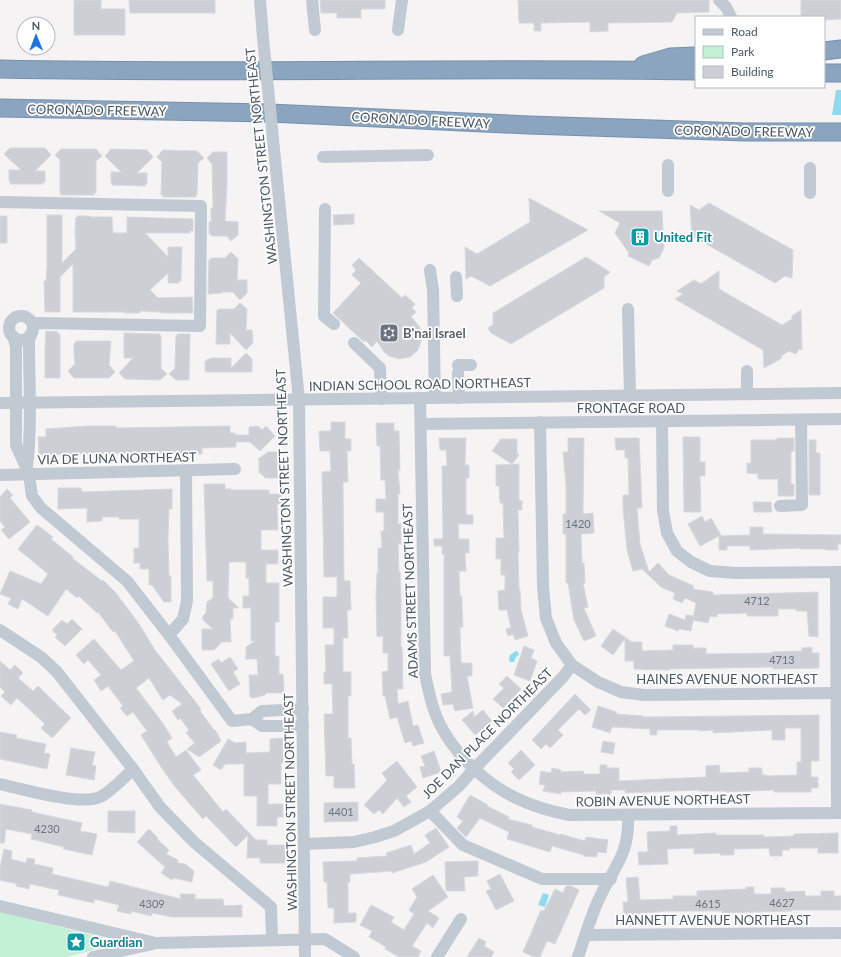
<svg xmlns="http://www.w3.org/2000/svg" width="841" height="957" viewBox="0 0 841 957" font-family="Lato,sans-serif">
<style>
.green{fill:#c3f1d5}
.water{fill:#90daee}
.building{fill:#cdcfd5;stroke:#d7d9de}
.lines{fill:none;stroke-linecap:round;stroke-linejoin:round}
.highway-casing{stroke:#7690ad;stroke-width:19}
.minor{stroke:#c1cad2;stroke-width:12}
.highway{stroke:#8ba5c1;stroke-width:17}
.minor-bridge{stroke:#c1cad2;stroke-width:12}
.labels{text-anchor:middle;stroke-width:3.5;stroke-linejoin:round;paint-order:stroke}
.number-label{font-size:11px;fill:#6b747e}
.street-label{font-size:13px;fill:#4a5661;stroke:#fff}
.culture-label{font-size:13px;font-weight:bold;fill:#0d838f;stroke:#fff;text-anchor:start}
.worship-label{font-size:13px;font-weight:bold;fill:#5b616d;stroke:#fff;text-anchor:start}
</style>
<rect width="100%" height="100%" fill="#f5f3f3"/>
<polygon class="green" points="0,912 101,937 104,940 102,948 67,957 0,957"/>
<g class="water">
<polygon points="836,90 841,90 841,115 832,115"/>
<polygon points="516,651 518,652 519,655 516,657 514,662 510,662 509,660 510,655"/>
<polygon points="543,893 549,895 545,907 538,905"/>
</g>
<g class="building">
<polygon points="74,0 101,0 101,9 125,9 125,35 74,35"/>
<polygon points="129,0 215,0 215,13 130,13"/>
<polygon points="320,0 385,0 385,9 361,9 361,18 337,18 337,13 321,13"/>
<polygon points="518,0 709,0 709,12 677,13 672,22 608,23 608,31 590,32 590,22 541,23 541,31 534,31 534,23 519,23"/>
<polygon points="801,0 841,0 841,19 824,20 824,17 801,17"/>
<polygon points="10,148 45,148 51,155 35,171 45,171 45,182 43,182 43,184 10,184 11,182 9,181 9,170 21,170 4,154"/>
<polygon points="61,149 96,149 102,156 96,161 96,193 94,193 94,195 61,195 61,193 60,193 60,160 55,155"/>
<polygon points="111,149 147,150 153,157 137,173 147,173 147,184 145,184 145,186 112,185 112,183 111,183 111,172 121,172 105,156"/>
<polygon points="163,150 197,151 204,158 198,163 197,195 196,195 196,197 163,197 163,195 161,195 162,162 157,157"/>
<polygon points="213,152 227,152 227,185 225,221 238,222 238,235 231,241 227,236 211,236 211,234 209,234 209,222 211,222 211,208 213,208 213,203 212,164 207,158"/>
<polygon points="529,198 588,230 490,286 471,276 466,279 465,247 477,254 530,222"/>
<polygon points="709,203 793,250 792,278 785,276 775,283 692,236 690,205 699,210"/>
<polygon points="599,211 662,211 664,248 659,258 652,260 649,266 628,256 629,253 615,233 620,223"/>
<polygon points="354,214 354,224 334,225 333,215"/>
<polygon points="47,215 62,215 62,263 76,249 75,232 76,217 78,217 78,216 90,216 90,217 112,217 113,233 127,233 127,217 193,219 193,231 190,231 190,233 145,233 168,257 168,247 182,247 181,281 179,281 179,283 168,283 168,273 150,290 158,298 192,297 193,313 161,313 161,312 140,311 140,313 124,313 124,312 73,312 73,264 60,277 60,312 45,312 44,281 46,281 47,265"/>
<rect x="0" y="216" width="7" height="27"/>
<polygon points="231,252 238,259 237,280 247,280 247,293 240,300 233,292 222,292 222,293 208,294 209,260 210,260 211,258 225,258"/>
<polygon points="586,257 610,272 604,277 604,288 511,344 491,333 488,328 493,325 493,313"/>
<polygon points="359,258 402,298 405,295 415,304 412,308 416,312 411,317 419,326 422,332 422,338 418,350 410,357 399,359 389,356 384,352 377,341 372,347 365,340 364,342 333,313 361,283 352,275 356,270 352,265"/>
<polygon points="719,271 719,289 782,325 792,319 792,316 801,310 802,350 799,349 796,354 789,351 781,356 782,358 764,368 763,350 675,299 683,294 677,291 694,280 701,284"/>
<polygon points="240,303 247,309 246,330 252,330 253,343 246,350 230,333 230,344 216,344 217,310 219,310 219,309 234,309"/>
<polygon points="46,331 58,332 58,334 60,334 60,378 45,378 45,348"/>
<polygon points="124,333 160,334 160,336 161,336 161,368 167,374 160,380 125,379 119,373 133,358 124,358"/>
<polygon points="178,334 190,334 189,380 176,380 169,374 175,368 176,336"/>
<polygon points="76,341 111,341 109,365 115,372 109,378 74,378 68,371 75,364 74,354 74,343 76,343"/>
<polygon points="246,353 252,359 252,372 205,372 205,361 207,361 207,359 211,359 211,358 231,358 231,368"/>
<polygon points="331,422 345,422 345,439 351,439 351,451 347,451 348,482 343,482 344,581 350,581 351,610 347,610 348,638 343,638 343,672 351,672 351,696 348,696 348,738 351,738 352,764 354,764 355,788 334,788 334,776 326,776 324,714 333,714 332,684 324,684 324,672 326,672 325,645 334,645 334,628 323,628 323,597 337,597 337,577 324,577 322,472 331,471 330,451 320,451 319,431 331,431"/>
<polygon points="376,423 394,423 394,431 399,431 400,470 398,470 400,494 398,494 398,524 401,524 401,544 398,544 399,572 400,572 401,596 401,647 402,647 403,689 397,689 398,704 408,701 413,726 418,725 424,743 413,746 411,741 405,743 397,717 390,719 385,696 383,696 382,672 388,671 388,653 383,653 383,636 377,637 376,597 377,573 378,573 378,548 382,548 381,531 384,531 384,512 376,512 376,499 386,499 385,480 381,480 380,446 377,446"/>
<polygon points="88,426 116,426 116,428 230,426 230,433 235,433 235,435 249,435 249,427 258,426 262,430 266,426 275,436 260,451 250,442 236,442 236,447 202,448 202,454 96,453 39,455 38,437 46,437 46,429"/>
<polygon points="683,437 700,437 700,462 705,462 705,476 700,476 701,512 684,512"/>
<polygon points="439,438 466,438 465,465 469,465 469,478 466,478 466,515 473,515 473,524 458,524 459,539 469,539 469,553 465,553 466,571 459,571 460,596 462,596 462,606 463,627 460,627 461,663 472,663 472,676 467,676 473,708 455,711 453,704 443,705 441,694 452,692 450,656 444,656 444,554 442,554 442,546 434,546 434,539 443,539 442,466 447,466 446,450 440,450"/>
<polygon points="568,438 584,438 583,514 593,513 594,533 581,534 582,563 584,563 585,583 583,583 588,607 584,608 596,636 584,641 574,620 568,583 566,583 566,534 563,534 563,514 566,514 566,485 563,452 568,452"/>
<polygon points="615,438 639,438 642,508 637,508 640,544 649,572 658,563 669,575 694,586 693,589 713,592 713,595 818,592 818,637 809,636 807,611 796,611 796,609 778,609 778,616 747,616 747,613 717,614 717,617 710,616 708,623 693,620 696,603 685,598 682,603 673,599 675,593 663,588 662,588 642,569 633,571 627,550 623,508 623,495 629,495 628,458 625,458 625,450 616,450"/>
<polygon points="777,438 794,438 794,451 791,451 791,484 794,484 794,496 778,496 778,479 758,479 758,474 747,473 747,463 751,463 751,440 777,440"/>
<polygon points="501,439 517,439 517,454 519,455 512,464 492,451"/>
<polygon points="809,440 816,440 816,453 820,453 820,495 809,495"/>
<polygon points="268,452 277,452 278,478 265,478 263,475 262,475 261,473 259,473 259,461 258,459"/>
<polygon points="519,464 519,501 522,501 522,510 518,510 519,552 518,552 519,590 520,590 521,610 528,636 515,640 513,634 508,636 506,629 511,628 507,610 499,610 498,591 505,590 505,575 501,575 501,559 496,559 496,538 504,538 503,503 500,503 499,485 496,486 496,465"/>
<polygon points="204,484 225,484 225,489 231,489 231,490 269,490 269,494 281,494 282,504 277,504 278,530 261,530 261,550 278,550 278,564 266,564 266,583 279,583 279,622 275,622 275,656 279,656 279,674 283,674 284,691 282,692 282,693 266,693 265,695 253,698 250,697 249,675 258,675 257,659 246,659 246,647 255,641 251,641 251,608 243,608 243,596 249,596 249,578 246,578 246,562 229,562 228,598 239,608 233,608 233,619 230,619 231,642 220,642 221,643 214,650 202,650 202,629 213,629 203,620 203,616 206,613 207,602 213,598 213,581 207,581"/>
<polygon points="58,488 81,488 82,492 172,489 172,509 169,509 168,540 169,576 171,576 171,602 164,602 152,585 149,585 149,569 140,569 140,563 134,563 134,548 139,548 139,519 119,519 119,517 102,517 102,521 87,522 87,508 58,509"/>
<polygon points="7,489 13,495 10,498 30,522 9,539 1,530 5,527 0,521 0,497"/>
<polygon points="753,502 771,502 772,512 754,512"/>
<polygon points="702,516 705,522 711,518 721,535 719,536 750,535 750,527 763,527 763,534 841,535 841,544 838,544 838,550 825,550 825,549 800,549 800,548 750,550 750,546 727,546 727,550 719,550 719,536 700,546 688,524"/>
<polygon points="37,525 53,537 51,539 73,557 72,558 102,581 103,580 116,593 139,624 155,650 201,709 200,711 214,730 216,731 221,741 199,757 187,749 195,743 186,733 189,730 180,718 178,720 172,711 182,704 170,695 163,700 149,678 136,688 162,722 172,738 167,742 176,757 186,750 201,770 193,775 223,812 226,809 256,840 267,840 267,845 286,845 285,863 260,863 260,858 247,858 248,835 236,847 206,816 203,819 176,788 161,767 141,735 147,731 133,712 127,716 120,708 123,706 108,686 101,691 94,680 101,675 88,660 84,664 76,655 94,639 121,670 134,661 115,631 113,632 98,612 97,613 79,596 77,598 66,589 48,616 22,599 18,609 8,604 11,598 0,594 10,571 41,584 48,574 18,549"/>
<polygon points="669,614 685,620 686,615 694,616 691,631 679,629 678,631 665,626"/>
<polygon points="72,619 82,629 65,646 55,637 57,635 52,630 62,620 67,624"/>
<polygon points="613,629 632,642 642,642 642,651 673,650 673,645 693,645 693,648 706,648 706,654 772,653 772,652 802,651 802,648 812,647 812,653 819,653 819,668 773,669 773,667 669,669 669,670 634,669 634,661 625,661 625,638 613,655 601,646"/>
<polygon points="524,646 534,650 531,658 537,661 530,681 514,675"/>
<polygon points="230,657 238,669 233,672 240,684 229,691 211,664 219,659 221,663"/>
<polygon points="0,661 10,670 15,665 23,673 18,678 33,691 38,686 71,718 52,738 41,728 45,724 17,698 11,705 1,696 5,692 0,687"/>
<polygon points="507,676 521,689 503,708 493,699 504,688 499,684"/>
<polygon points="575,694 591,710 585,715 579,709 558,730 563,735 550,748 546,744 541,749 532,740"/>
<polygon points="598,706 617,712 616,714 643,716 643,717 819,715 819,761 811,761 811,777 818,777 818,788 811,788 811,792 774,792 774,790 725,792 725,791 699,791 699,790 625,793 625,790 611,790 611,794 596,794 596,791 561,792 561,794 543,791 545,785 539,784 541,771 551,773 552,768 561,770 560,772 583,771 584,774 600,774 600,765 607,765 607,768 619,768 619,781 706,777 706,766 719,765 720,773 749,772 749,768 762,768 762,775 767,775 767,776 797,775 797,762 801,762 801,728 785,728 785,740 772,740 772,730 713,733 713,730 699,731 699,730 657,730 657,735 650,735 650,729 612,727 610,733 592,727"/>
<polygon points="483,710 492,721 475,735 462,720 473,711 474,717"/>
<polygon points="0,732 17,735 16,738 46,744 44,753 50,754 47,769 0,759"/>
<polygon points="283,738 283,763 281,763 281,784 268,784 268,804 283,804 283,817 277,817 277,826 257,826 257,796 244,796 244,764 225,764 221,770 213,765 228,739 235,743 246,742 246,753 270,752 270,739"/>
<polygon points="603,741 615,743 613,754 601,752"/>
<polygon points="71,748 95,752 92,765 96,766 94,780 66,775"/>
<polygon points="521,750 535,765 519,780 511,772 514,769 508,763"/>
<polygon points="434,751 441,772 423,778 420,767 425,766 421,756"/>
<polygon points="397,761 417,787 406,796 411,802 404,807 397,798 383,814 379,810 374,814 364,805 387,780 382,773"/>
<polygon points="470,795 488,805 487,806 509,817 508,819 532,825 532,827 560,835 561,834 585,841 586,837 608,840 606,853 597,852 597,857 583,856 584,855 552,846 550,852 507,839 509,832 480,818 466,837 457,828 463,821 457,817"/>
<polygon points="358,802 358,821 324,822 324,803"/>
<polygon points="0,804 32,810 32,812 82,823 80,831 97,834 92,855 63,849 64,847 31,839 32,834 6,829 4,843 0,843"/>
<polygon points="108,811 135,811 135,833 108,832"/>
<polygon points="670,826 677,826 677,835 716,833 716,835 764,835 764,837 794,836 794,834 838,833 838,853 818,853 818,848 789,848 790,850 782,850 782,856 770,856 769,848 740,849 734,849 734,855 720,855 720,853 694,854 694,848 667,849 668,864 639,865 638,852 648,852 647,832 670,831"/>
<polygon points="436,828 449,847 426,862 392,873 392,871 350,874 350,882 348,882 348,913 356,913 356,922 334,923 334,908 328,908 327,882 324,882 323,862 357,861 357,858 387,856 386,853 411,845 414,854 430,843 425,835"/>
<polygon points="149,829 158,838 157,839 169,850 166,854 178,860 178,863 185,864 194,871 192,882 173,878 172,880 161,873 165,867 137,842"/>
<polygon points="4,849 12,851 11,859 26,863 27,858 35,859 34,864 53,868 52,874 108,887 110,881 181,899 180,894 195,894 195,899 223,899 224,906 242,905 242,917 172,917 152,913 151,916 131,911 131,914 117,911 119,905 94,899 94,903 58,895 59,890 30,884 29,889 16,886 17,884 0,880 0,867"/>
<polygon points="478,861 478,876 464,877 465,891 446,891 445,862"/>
<polygon points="500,874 514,901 496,910 486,891 491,889 487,881"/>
<polygon points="433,875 448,897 428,911 439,918 433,928 427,923 412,946 421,951 418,957 399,957 385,949 386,947 369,937 372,931 360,925 371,905 394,917 391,922 404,930 414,914 409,910 417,897 412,889"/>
<polygon points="638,877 640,900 673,899 673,896 697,896 697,891 746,889 746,887 754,887 754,894 771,894 771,888 785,888 785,892 805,891 805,896 821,896 821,891 834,891 834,896 841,896 841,910 792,910 792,911 722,913 722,911 667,911 624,915 623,902 628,902 626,878"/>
<polygon points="566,886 571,886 579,890 555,944 547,941 540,957 534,957 523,952 541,910 544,911 555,889 563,893"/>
<polygon points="479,938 486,942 484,946 494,952 491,957 467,957"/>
</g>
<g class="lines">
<defs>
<g id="highway">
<polyline points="824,51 841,49"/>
<polyline points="643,65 670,57 696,56"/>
<path d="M 0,69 C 232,74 464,67 696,71"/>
<polyline points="824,73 841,73"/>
<polyline points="0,108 270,113 529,125 746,132 841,132"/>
</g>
</defs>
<use href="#highway" class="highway-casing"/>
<g class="minor">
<polyline points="260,0 263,38"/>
<polyline points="312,0 315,30"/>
<polyline points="719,0 726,7 731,17"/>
<polyline points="398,30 402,0"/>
<polyline points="274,149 299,400 305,957"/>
<polyline points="323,157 428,155"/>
<polyline points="668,191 668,165"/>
<polyline points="810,193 810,168"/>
<polyline points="0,202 201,206 200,326 39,323 33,324"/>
<polyline points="325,209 324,316 334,324"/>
<polyline points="430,270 433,290 435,398"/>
<polyline points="456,277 457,296"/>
<polyline points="628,309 630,396"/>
<circle cx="21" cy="328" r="12"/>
<polyline points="13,336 16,346 16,445 29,474 32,496 41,508 127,581 169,635 232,721 252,719 262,711 303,709"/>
<polyline points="354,343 380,368 381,399"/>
<polyline points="458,365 471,365"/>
<polyline points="747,371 747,394"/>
<polyline points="458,373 459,398"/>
<path d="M 420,398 L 425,674 C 429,693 433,713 443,730 C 460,760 492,789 525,802 C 539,808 554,812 569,815 L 841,813"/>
<polyline points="0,403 841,393"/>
<polyline points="540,422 543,587 546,618 556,643 572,665 598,682 621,692 644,695 841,693"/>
<polyline points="662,422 663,511 667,533 677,551 691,562 710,571 736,573 841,572"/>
<polyline points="421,424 841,419"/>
<path d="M 27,467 C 32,426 29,383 29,341 L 30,335"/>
<polyline points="0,475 235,469"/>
<polyline points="780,506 802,505 801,420"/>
<polyline points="836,572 837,813"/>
<polyline points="0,630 41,657 57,672 133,769 160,807 194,842 271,907 272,939"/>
<polyline points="169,635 183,619 187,601 186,471"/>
<polyline points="252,719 262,726 303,726"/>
<path d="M 0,784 C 23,789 80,806 100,797 C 109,793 125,777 133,769"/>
<polyline points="430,811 463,845 542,879 611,879"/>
<polyline points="305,844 354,842 375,837 394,831 430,811 459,786 474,769 563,677 572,665"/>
<polyline points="0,906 156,943 325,939 354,957"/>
<polyline points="586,935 841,933"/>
<polyline points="93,957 153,944"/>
<polyline points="437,957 461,919"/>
<path d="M 578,957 C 584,939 590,919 598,901 C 613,867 630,856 628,815"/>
</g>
<use href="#highway" class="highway"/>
<polyline class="minor-bridge" points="263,38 274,149"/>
</g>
<defs>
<symbol id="building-square" viewBox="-11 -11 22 22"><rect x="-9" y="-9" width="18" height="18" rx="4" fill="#0f9aa8" stroke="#fff"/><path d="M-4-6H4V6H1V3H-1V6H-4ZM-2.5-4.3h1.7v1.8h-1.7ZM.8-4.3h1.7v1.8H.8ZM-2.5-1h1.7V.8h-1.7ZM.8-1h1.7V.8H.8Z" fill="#fff"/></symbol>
<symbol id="synagogue-square" viewBox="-11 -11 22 22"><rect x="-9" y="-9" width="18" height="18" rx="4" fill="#6b7280" stroke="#fff"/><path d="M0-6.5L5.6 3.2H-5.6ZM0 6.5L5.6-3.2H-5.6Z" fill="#fff"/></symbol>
<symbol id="sight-square" viewBox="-11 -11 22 22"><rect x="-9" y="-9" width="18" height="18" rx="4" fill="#0f9aa8" stroke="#fff"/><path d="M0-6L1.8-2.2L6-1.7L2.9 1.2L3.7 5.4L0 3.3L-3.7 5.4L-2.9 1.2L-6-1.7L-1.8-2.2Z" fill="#fff"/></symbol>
</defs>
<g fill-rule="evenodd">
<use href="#building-square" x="629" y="226" width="22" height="22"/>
<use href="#synagogue-square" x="378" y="322" width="22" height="22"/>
<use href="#sight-square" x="65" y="931" width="22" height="22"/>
</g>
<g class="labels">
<g class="number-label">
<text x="578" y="528">1420</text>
<text x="757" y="605">4712</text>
<text x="782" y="664">4713</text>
<text x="341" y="816">4401</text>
<text x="47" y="833">4230</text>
<text x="782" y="907">4627</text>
<text x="152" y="908">4309</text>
<text x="708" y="908">4615</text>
</g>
<g class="street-label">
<text transform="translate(97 110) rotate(1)" y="5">CORONADO FREEWAY</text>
<text transform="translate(421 120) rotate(3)" y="5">CORONADO FREEWAY</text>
<text transform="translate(744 131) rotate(1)" y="5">CORONADO FREEWAY</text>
<text transform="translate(261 156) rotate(-96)" y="5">WASHINGTON STREET NORTHEAST</text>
<text transform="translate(420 384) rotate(-1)" y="5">INDIAN SCHOOL ROAD NORTHEAST</text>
<text x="631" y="413">FRONTAGE ROAD</text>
<text transform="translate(117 458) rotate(-1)" y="5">VIA DE LUNA NORTHEAST</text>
<text transform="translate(284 478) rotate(-92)" y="5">WASHINGTON STREET NORTHEAST</text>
<text transform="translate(410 591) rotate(-92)" y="5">ADAMS STREET NORTHEAST</text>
<text x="727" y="684">HAINES AVENUE NORTHEAST</text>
<text transform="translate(487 733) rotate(-45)" y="5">JOE DAN PLACE NORTHEAST</text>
<text transform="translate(663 800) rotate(-1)" y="5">ROBIN AVENUE NORTHEAST</text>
<text transform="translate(290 802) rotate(-91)" y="5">WASHINGTON STREET NORTHEAST</text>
<text x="713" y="925">HANNETT AVENUE NORTHEAST</text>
</g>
<g class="culture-label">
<text x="654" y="242">United Fit</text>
<text x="90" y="947">Guardian</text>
</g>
<g class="worship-label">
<text x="403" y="338">B'nai Israel</text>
</g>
</g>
<rect x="695" y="16" width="130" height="72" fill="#ffffff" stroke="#b7bbc0"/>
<rect x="703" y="29" width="20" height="6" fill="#c1cad2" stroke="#b7bbc0"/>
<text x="731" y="36" font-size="12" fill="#4a5661">Road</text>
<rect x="703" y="46" width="20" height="12" fill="#c3f1d5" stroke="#b7bbc0"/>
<text x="731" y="56" font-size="12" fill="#4a5661">Park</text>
<rect x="703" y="66" width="20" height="12" fill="#cdcfd5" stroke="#b7bbc0"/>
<text x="731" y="76" font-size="12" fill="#4a5661">Building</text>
<g transform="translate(36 36) rotate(359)"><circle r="19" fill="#ffffff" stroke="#b7bbc0"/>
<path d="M0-3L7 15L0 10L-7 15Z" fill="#1a73e8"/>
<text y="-6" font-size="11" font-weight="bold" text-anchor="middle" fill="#4a5661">N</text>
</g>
</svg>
